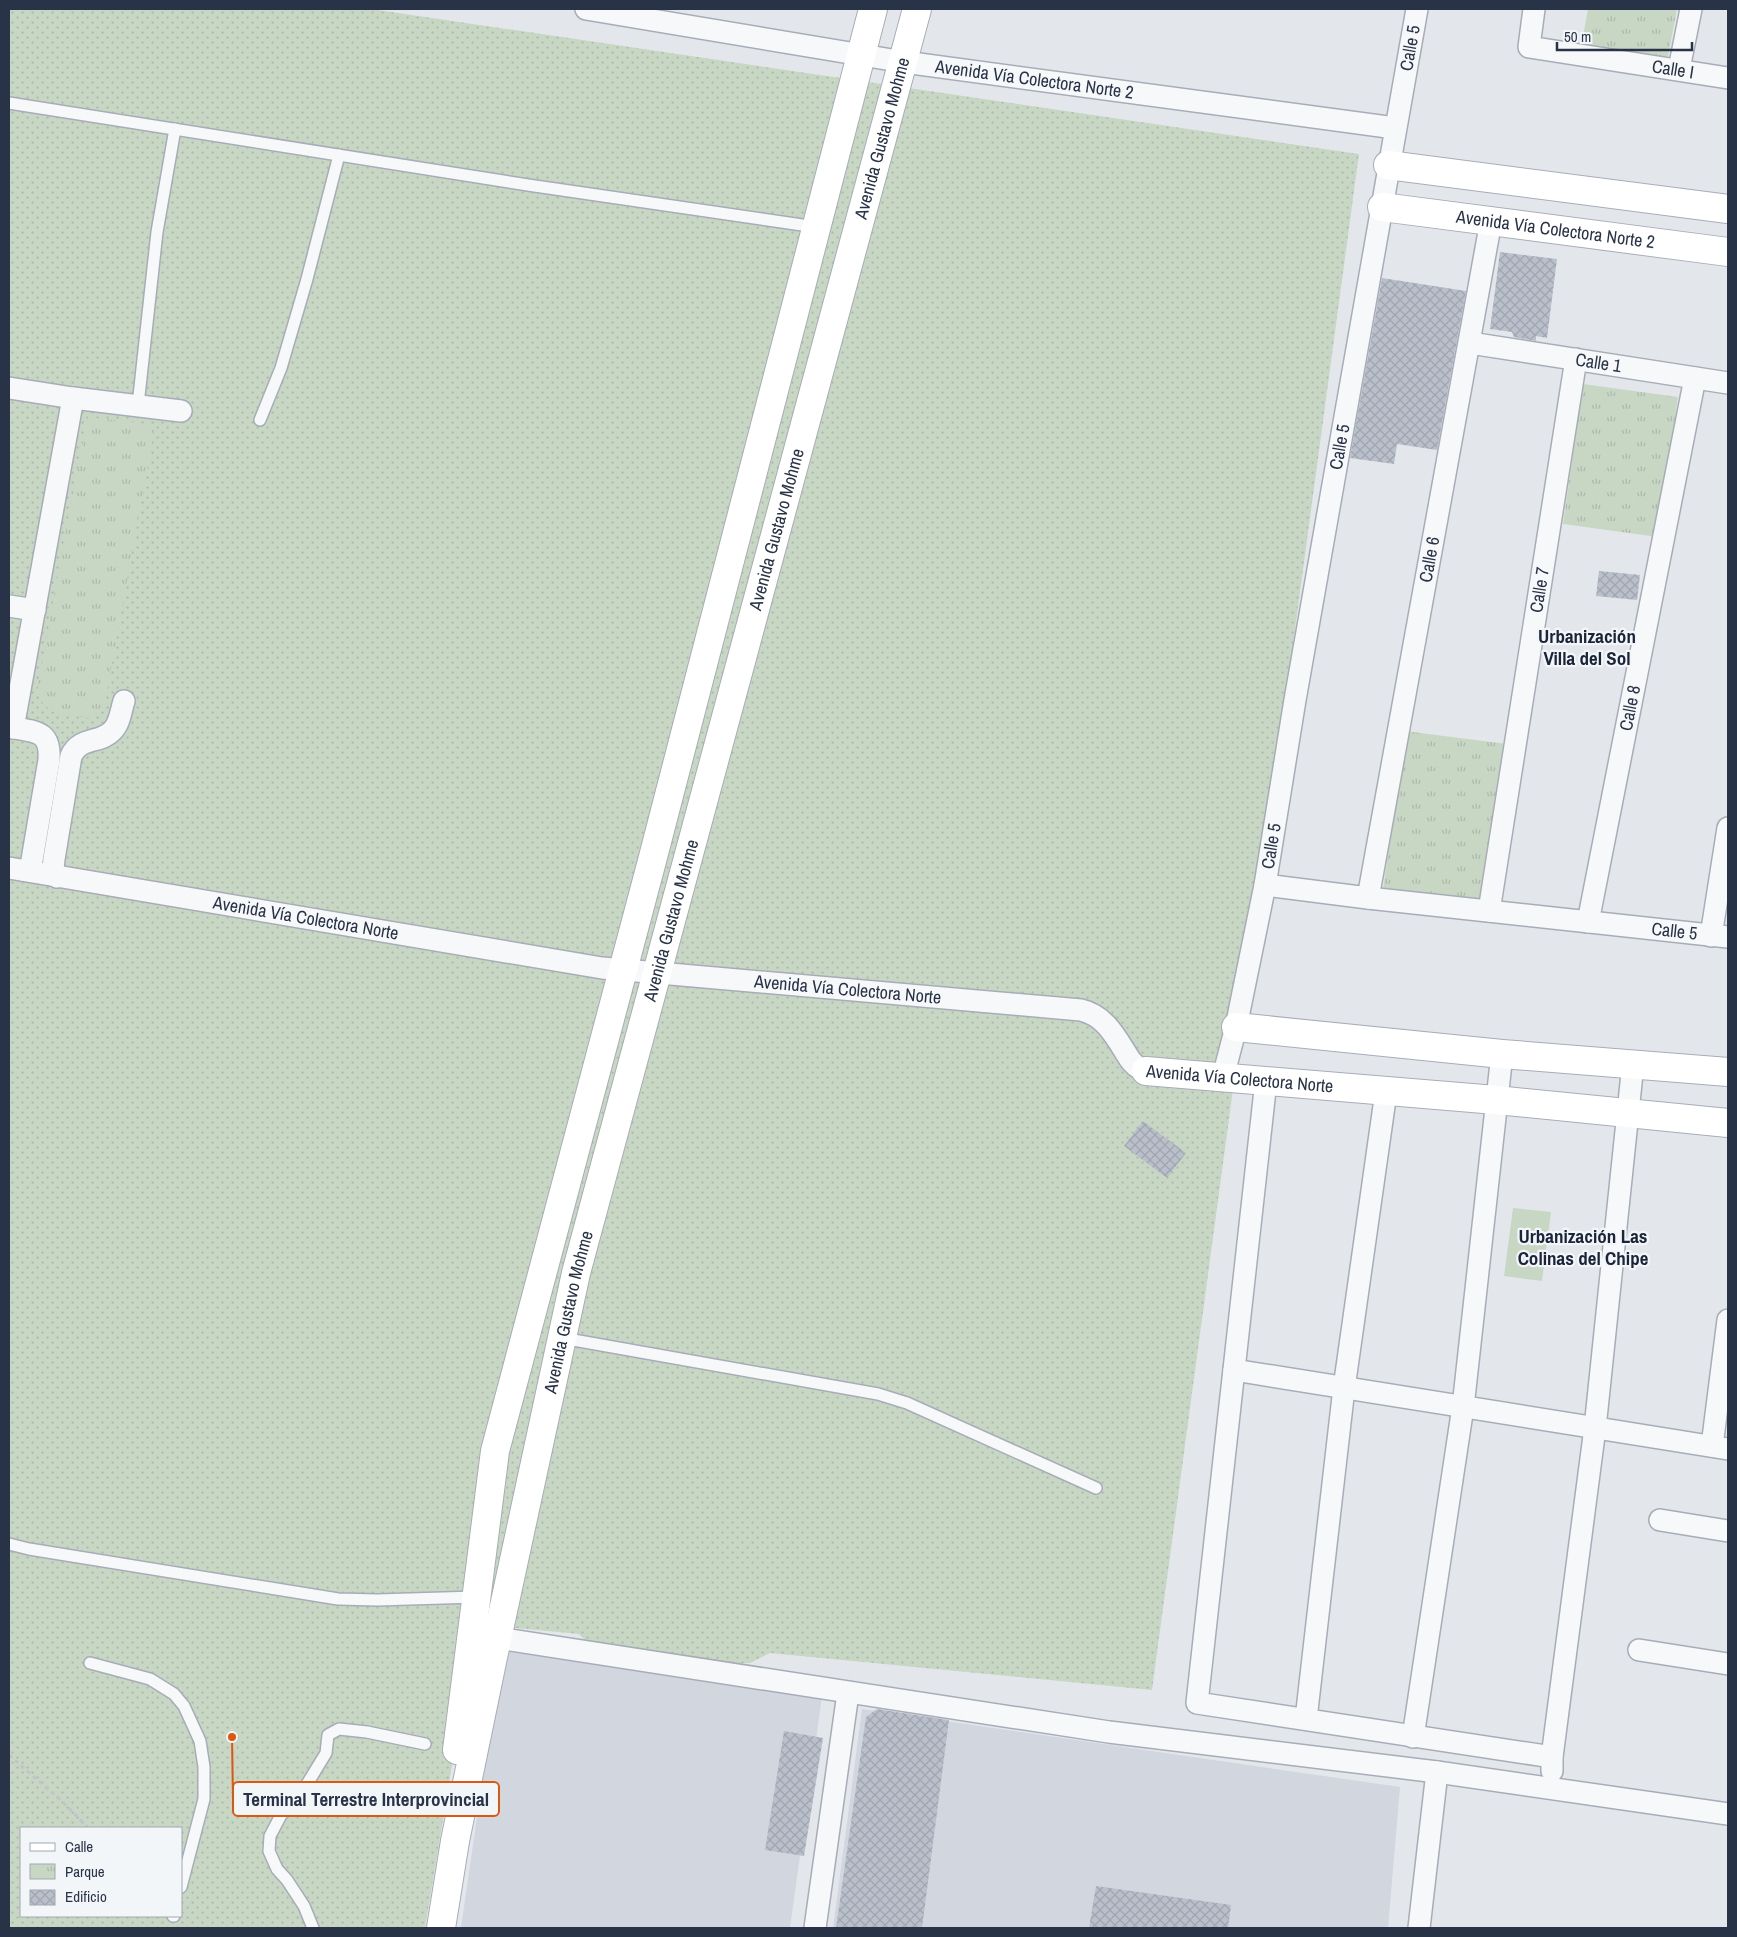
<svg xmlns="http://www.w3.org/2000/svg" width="1737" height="1937" viewBox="0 0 1737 1937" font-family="'Archivo Narrow',sans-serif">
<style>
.built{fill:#d1d6df}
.grass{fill:url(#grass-dots);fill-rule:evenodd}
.park{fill:url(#park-tufts)}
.garden{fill:#c8d7c4}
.building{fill:url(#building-cross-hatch)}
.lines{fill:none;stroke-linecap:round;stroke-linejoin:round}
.lane-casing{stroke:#a7adb7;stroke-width:14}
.street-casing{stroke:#a7adb7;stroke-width:24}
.secondary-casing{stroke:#a7adb7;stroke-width:30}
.path{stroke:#c1c5cb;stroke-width:3;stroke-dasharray:4 4;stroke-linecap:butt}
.lane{stroke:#f7f8fa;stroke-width:11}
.street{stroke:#f7f8fa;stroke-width:21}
.secondary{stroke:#fff;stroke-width:28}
.labels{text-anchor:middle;stroke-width:4.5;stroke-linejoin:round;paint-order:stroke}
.street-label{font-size:18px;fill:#293347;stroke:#f3f6f9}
.neighbourhood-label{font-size:19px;font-weight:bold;fill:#1b2438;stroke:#f3f6f9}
.leader{fill:none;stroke:#de570f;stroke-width:2}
.callout-dot{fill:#de570f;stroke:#f3f6f9;stroke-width:2}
.callout{fill:#f3f6f9;stroke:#de570f;stroke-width:2}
.callout-label{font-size:19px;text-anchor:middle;font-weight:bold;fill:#293347}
</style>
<defs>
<pattern id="grass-dots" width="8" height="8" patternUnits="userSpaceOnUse" patternTransform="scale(1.25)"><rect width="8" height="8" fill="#c8d7c4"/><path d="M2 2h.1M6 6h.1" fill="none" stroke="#acb9aa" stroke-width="1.8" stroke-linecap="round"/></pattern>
<pattern id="park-tufts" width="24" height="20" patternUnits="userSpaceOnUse" patternTransform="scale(1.25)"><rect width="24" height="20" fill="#c8d7c4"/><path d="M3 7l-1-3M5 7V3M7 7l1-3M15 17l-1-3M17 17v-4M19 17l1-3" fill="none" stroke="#acb9aa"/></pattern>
<pattern id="building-cross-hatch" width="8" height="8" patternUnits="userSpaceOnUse" patternTransform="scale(1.25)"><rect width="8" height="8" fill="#bac0cb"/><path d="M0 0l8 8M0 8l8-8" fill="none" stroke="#a0a5b0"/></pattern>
</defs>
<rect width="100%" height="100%" fill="#e3e7ec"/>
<g class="built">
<polygon points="501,1651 822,1696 790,1928 461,1928"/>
<polygon points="862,1709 1400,1787 1388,1928 833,1928"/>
</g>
<path class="grass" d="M 9,9 L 371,9 L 1359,154 L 1152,1690 L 770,1653 L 750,1663 L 695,1665 L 594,1649 L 579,1634 L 496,1626 L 472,1645 L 425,1928 L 9,1928 ZM 21,1828 L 181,1828 L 181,1916 L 21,1916 Z"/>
<g class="park">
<polygon points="1588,9 1677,9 1668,56 1660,59 1581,47"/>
<polygon points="1583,384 1678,397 1658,537 1563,524"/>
<polygon points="88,417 155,425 105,702 94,715 87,718 62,714 51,711 41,701 37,692 64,541"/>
<polygon points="1405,731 1507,744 1485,904 1383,890"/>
</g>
<polygon class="garden" points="1513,1208 1551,1212 1542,1281 1504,1276"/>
<g class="building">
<polygon points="1500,252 1557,259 1547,338 1536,336 1536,341 1514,337 1512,332 1490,329"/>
<polygon points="1382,278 1466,291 1437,450 1397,444 1394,464 1350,458"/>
<polygon points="1599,571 1640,575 1637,600 1596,596"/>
<polygon points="1143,1121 1186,1153 1167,1178 1124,1146"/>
<polygon points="877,1709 949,1720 922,1928 836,1928 866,1717"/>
<polygon points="784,1731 823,1738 804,1856 765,1850"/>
<polygon points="1096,1886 1231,1905 1228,1928 1089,1928"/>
</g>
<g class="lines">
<defs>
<g id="lane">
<polyline points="9,103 528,185 816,227"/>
<polyline points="138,405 157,232 175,129"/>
<polyline points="260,420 281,368 307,279 339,155"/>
<polyline points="562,1338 878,1394 907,1403 1096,1488"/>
<polyline points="9,1544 29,1549 338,1599 377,1600 476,1597"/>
<polyline points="90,1663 150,1679 174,1694 184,1706 200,1741 204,1767 204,1799 181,1887"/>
<polyline points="173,1916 174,1916"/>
<polyline points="313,1928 304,1906 287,1880 277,1869 269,1851 270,1836 281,1815 301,1794 326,1753 328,1735 339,1729 367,1732 425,1744"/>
</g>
<g id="street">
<path id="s1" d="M 586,9 L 904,62 L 1395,128"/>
<path id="s2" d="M 1534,9 L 1529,47 L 1728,78"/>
<polyline points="1679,69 1691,9"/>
<path id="s3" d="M 1470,343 L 1728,383"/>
<polyline points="9,388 73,398 181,411"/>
<polyline points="9,606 35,610"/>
<path d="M 9,727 C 34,732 51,729 49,760 L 31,866 L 28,869 L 23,870"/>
<polyline points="13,728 73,398"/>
<path id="s4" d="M 9,868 L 602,968 L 1081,1010 C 1107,1016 1117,1040 1131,1061 L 1136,1066 L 1146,1071"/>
<path d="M 57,877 L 53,869 L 54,859 L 71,756 C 80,736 101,744 113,730 C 120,723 121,710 124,701"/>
<path id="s5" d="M 1265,885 L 1368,898 L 1728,937"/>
<path id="s6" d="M 1368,898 L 1491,221"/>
<path id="s7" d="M 1489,911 L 1576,359"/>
<path id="s8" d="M 1588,922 L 1695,378"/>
<polyline points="1711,936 1728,828"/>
<path id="s9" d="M 1223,1077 L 1236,1027 L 1265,885 L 1295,700 L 1417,9"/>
<polyline points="1266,1081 1197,1703 1552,1757"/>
<polyline points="1234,1370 1728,1449"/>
<polyline points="1712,1446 1728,1320"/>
<polyline points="1660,1520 1728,1531"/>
<polyline points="497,1638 1109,1732 1437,1772 1728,1814"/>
<polyline points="1639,1650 1728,1664"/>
<polyline points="1306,1719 1344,1388 1386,1092"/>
<polyline points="1413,1737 1463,1407 1502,1054"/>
<polyline points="1552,1771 1552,1757 1595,1428 1633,1064"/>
<polyline points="815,1928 848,1693"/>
<polyline points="1419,1928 1437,1772"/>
</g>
<g id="secondary">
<polyline points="1388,165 1728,209"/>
<path id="s10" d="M 1382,207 L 1728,252"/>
<polyline points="1236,1027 1502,1054 1728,1072"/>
<path id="s11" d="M 1146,1071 L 1496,1100 L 1728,1123"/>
<polyline points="457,1750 495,1451 652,861 873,9"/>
<path id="s12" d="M 441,1928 L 455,1841 L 492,1662 L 576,1273 L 917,9"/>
</g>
</defs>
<use href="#lane" class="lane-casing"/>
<use href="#street" class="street-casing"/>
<use href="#secondary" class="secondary-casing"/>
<polyline class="path" points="9,1755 63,1802 88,1828"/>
<use href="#lane" class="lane"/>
<use href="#street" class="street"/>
<use href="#secondary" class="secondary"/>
</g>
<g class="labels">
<g class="street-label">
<text dy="6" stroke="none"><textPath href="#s9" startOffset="1046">Calle 5</textPath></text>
<text dy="6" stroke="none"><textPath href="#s2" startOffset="184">Calle I</textPath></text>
<text dy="6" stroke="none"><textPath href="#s1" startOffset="454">Avenida Vía Colectora Norte 2</textPath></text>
<text dy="6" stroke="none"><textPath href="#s12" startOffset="1844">Avenida Gustavo Mohme</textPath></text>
<text dy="6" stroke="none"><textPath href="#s10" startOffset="175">Avenida Vía Colectora Norte 2</textPath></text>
<text dy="6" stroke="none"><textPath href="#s3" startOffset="130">Calle 1</textPath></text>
<text dy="6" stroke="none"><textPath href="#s9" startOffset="641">Calle 5</textPath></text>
<text dy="6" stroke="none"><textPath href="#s12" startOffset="1439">Avenida Gustavo Mohme</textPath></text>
<text dy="6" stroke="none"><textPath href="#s6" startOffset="344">Calle 6</textPath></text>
<text dy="6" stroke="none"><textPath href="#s7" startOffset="325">Calle 7</textPath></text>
<text dy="6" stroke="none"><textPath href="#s8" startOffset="218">Calle 8</textPath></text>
<text dy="6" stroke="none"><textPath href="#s9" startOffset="236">Calle 5</textPath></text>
<text dy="6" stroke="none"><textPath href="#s4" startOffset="301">Avenida Vía Colectora Norte</textPath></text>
<text dy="6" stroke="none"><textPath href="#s12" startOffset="1034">Avenida Gustavo Mohme</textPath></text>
<text dy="6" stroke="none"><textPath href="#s5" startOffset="412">Calle 5</textPath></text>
<text dy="6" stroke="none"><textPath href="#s4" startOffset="848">Avenida Vía Colectora Norte</textPath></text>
<text dy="6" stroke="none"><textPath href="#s11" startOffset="94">Avenida Vía Colectora Norte</textPath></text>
<text dy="6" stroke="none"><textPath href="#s12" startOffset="629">Avenida Gustavo Mohme</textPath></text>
</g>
<g class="neighbourhood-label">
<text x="1587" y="643">Urbanización<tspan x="1587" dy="22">Villa del Sol</tspan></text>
<text x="1583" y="1243">Urbanización Las<tspan x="1583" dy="22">Colinas del Chipe</tspan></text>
</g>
</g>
<path class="leader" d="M232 1737L233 1799"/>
<circle class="callout-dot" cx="232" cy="1737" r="5"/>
<rect class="callout" x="233" y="1782" width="266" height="34" rx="5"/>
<g class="callout-label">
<text x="366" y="1806">Terminal Terrestre Interprovincial</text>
</g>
<rect width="1737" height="1937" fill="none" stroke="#293347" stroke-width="20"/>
<rect x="20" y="1827" width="162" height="90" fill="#f3f6f9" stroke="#a2a8b2"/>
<rect x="30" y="1843" width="25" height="8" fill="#ffffff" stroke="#a2a8b2"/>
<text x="65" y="1852" font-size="15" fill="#293347">Calle</text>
<rect x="30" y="1864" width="25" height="15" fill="url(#park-tufts)" stroke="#a2a8b2"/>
<text x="65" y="1877" font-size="15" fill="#293347">Parque</text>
<rect x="30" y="1890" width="25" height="15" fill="url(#building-cross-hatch)" stroke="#a2a8b2"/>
<text x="65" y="1902" font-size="15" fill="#293347">Edificio</text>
<path d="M1557 42v8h135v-8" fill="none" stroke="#293347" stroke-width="2.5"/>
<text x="1564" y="42" font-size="15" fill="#293347" stroke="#f3f6f9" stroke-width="4" paint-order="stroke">50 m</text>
</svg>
